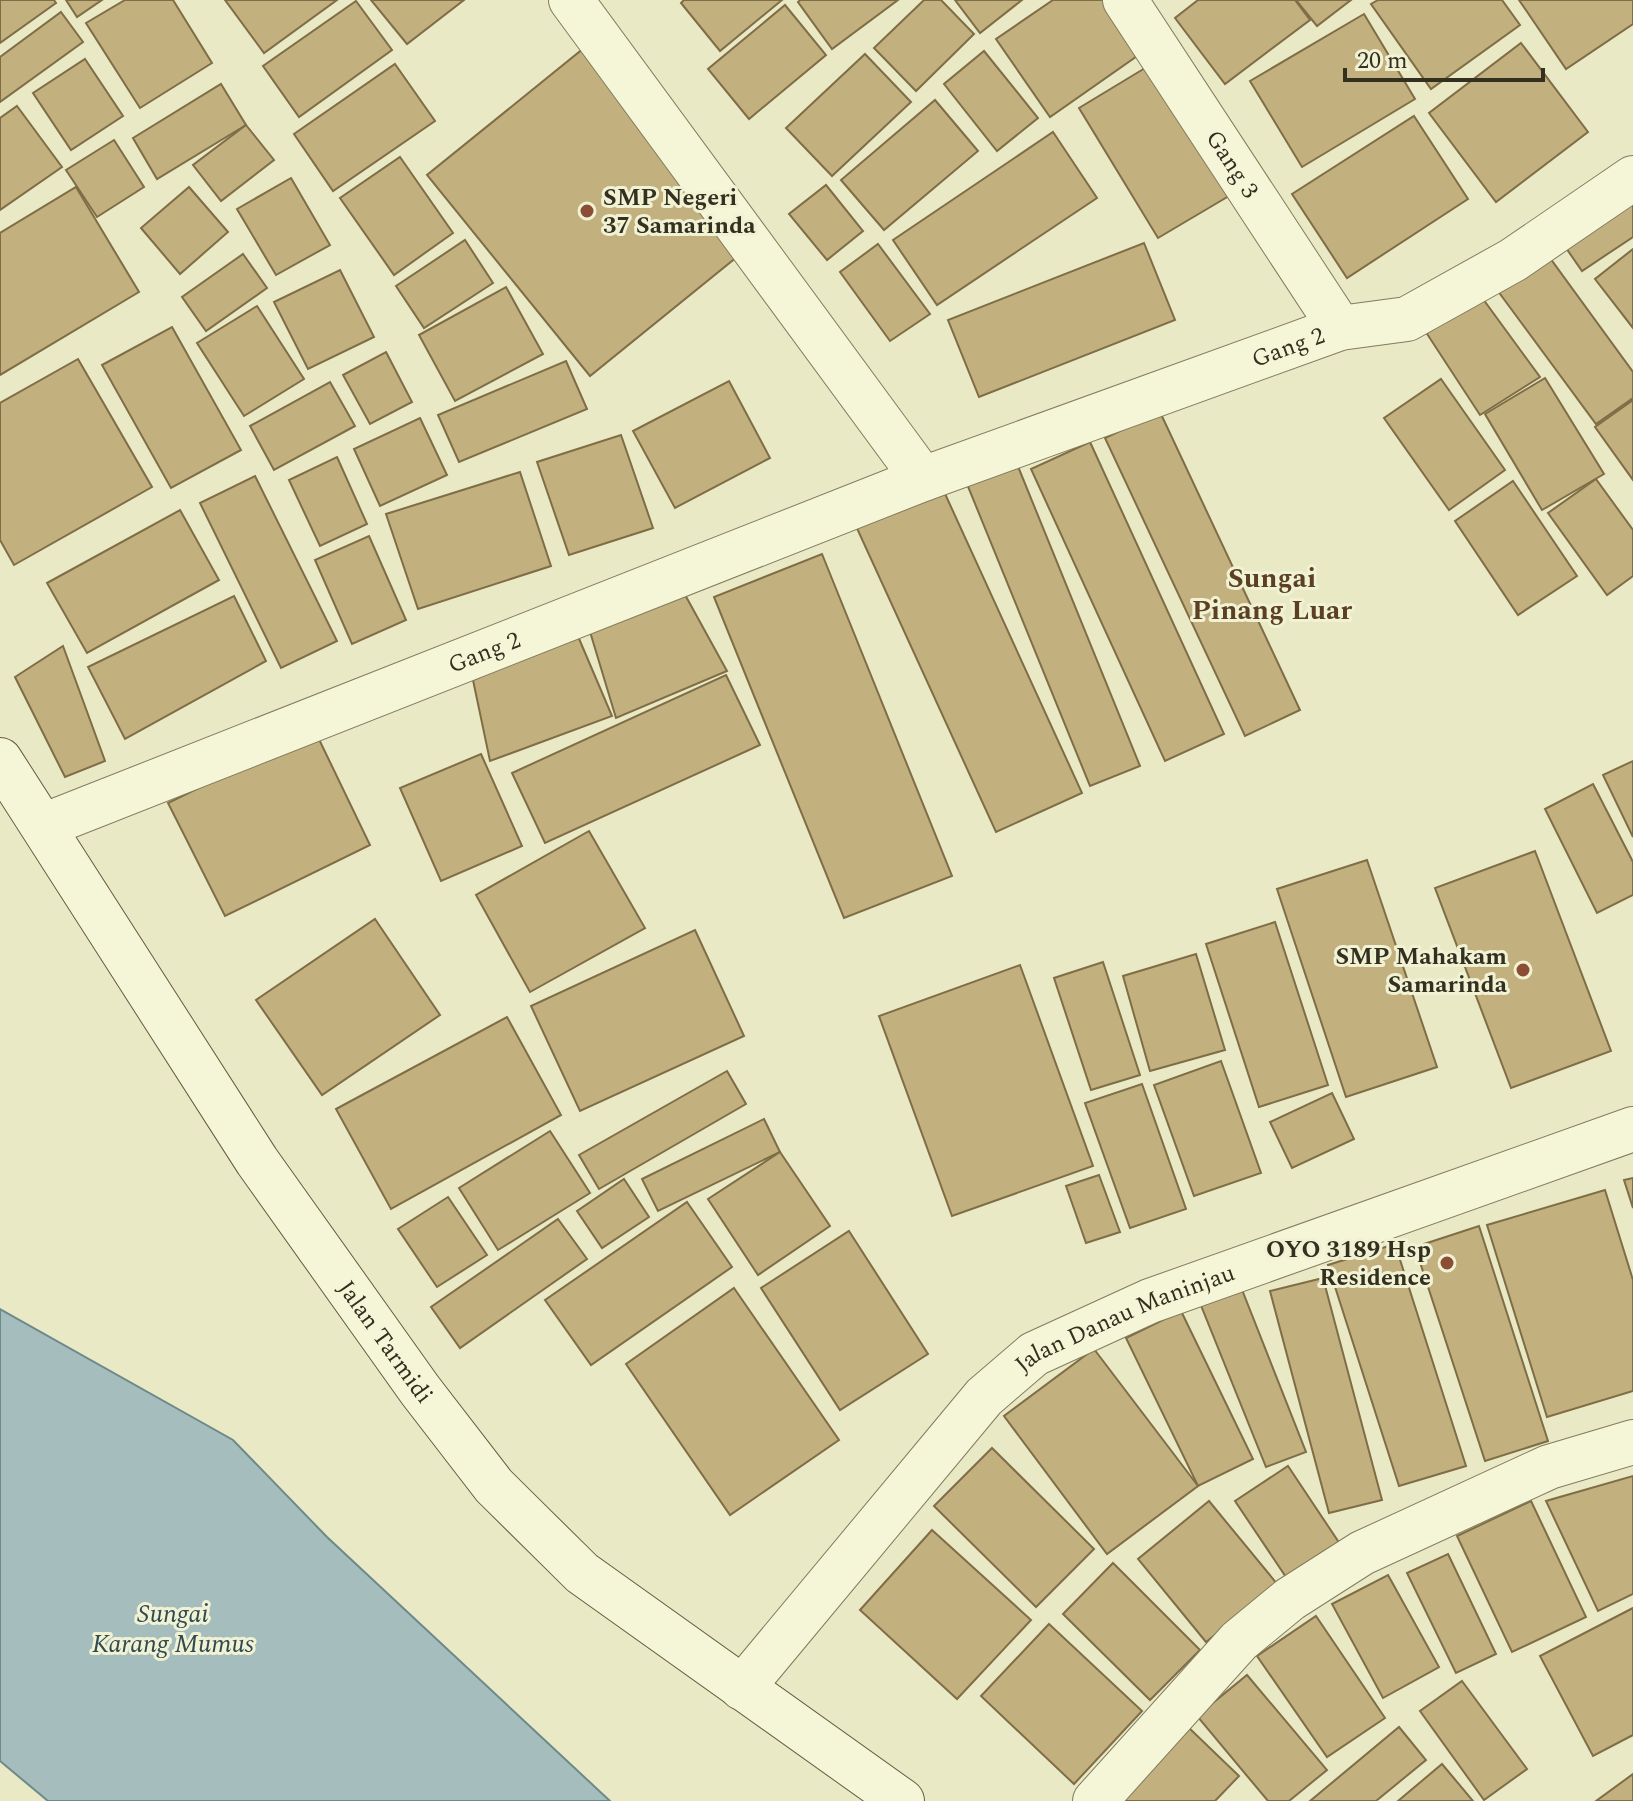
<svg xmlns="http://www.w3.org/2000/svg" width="1633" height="1801" viewBox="0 0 1633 1801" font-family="Spectral,serif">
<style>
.water{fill:#a6bdbd;stroke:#6e898a;stroke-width:2}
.building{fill:#c3b07f;stroke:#7f6d46;stroke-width:2}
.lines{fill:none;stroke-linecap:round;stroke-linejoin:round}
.street-casing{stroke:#827c5d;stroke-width:46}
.secondary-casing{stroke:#645d40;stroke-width:46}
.street{stroke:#f5f5d8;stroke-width:44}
.secondary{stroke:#f5f5d8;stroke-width:44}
.poi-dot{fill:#8b4d34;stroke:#f1f2d4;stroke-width:3}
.labels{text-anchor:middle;stroke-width:6;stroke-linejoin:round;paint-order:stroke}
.street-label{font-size:24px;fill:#343020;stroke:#f1f2d4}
.poi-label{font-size:24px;font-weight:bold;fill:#343020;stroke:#f1f2d4;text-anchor:end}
.water-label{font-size:26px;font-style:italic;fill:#304a52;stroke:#f1f2d4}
.quarter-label{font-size:28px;font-weight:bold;fill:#5c4023;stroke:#f1f2d4}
</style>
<rect width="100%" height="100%" fill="#e9e9c5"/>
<polygon class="water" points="0,1309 233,1440 327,1537 610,1801 48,1801 0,1761"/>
<g class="building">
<polygon points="0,0 54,0 56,3 0,43"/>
<polygon points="66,0 102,0 77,17"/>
<polygon points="125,0 173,0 212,63 140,108 86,23"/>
<polygon points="225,0 337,0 264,53"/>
<polygon points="371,0 464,0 407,44"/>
<polygon points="684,0 782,0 720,51 681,3"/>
<polygon points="800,0 898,0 832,49 798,2"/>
<polygon points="924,0 941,0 974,34 916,91 874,48"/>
<polygon points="955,0 1022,0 980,33"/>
<polygon points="1053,0 1118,0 1150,47 1050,117 996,39"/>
<polygon points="1198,0 1295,0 1310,20 1225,84 1175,18"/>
<polygon points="1296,0 1351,0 1317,26"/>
<polygon points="1378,0 1502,0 1520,25 1431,89 1371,4"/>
<polygon points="1519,0 1633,0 1633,24 1566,69"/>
<polygon points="356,1 392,50 299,117 263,66"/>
<polygon points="785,5 826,55 749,119 708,69"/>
<polygon points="61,12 83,42 0,102 0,57"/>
<polygon points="1364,14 1415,99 1302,167 1250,81"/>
<polygon points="1521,43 1588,132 1496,202 1429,113"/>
<polygon points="584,48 748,248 590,376 427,175"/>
<polygon points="984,51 1038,118 997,151 944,84"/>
<polygon points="865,54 911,102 832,176 786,128"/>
<polygon points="85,59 123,116 71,150 33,93"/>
<polygon points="1155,62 1234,193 1158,238 1079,108"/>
<polygon points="395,64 435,121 333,191 294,134"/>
<polygon points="221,84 246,125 157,179 133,138"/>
<polygon points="935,100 978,151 884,230 841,180"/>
<polygon points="17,106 62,167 0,210 0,118"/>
<polygon points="1414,116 1468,199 1347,278 1292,194"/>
<polygon points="246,125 274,160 221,201 193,165"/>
<polygon points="1053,132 1097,198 937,305 893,240"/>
<polygon points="114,140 144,187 97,217 66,170"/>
<polygon points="400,157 453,233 394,275 340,198"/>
<polygon points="291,178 330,245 276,275 237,209"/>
<polygon points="826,185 863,231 827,260 789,214"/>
<polygon points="76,187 139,292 0,375 0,233"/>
<polygon points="189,187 228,232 180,274 141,228"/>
<polygon points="1633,203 1633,237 1582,271 1557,235"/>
<polygon points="465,240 493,283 424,328 396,286"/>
<polygon points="1144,243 1175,320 979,397 948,320"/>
<polygon points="878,244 930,314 890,341 840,272"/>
<polygon points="1542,247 1633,372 1633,398 1596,424 1492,283"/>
<polygon points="1633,249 1633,328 1595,279"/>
<polygon points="243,254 267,288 206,331 182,297"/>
<polygon points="340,270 374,337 308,369 274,302"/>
<polygon points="506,287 543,354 455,401 419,335"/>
<polygon points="1475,288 1540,377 1480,415 1416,317"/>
<polygon points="257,306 304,379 244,416 197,343"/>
<polygon points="172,327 241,450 171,488 102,365"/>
<polygon points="386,352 412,402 370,424 343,375"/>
<polygon points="78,359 152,487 14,565 0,540 0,403"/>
<polygon points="566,361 587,409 459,462 438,415"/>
<polygon points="1545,378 1604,474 1542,510 1485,414"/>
<polygon points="1441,379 1505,470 1449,510 1384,418"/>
<polygon points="729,381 770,458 675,508 633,431"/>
<polygon points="330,382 355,426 274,470 250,426"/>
<polygon points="1633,400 1633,480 1595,427"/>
<polygon points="1160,412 1300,710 1245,736 1105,438"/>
<polygon points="420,418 447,475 380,506 354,449"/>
<polygon points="621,435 653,528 569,555 537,462"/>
<polygon points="1090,442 1224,734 1165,761 1031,469"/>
<polygon points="337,457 367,524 320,546 289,480"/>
<polygon points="1017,464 1140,766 1090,786 967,484"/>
<polygon points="520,472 551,566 418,609 386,514"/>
<polygon points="255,476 337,641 281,668 200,503"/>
<polygon points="1596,479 1633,530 1633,576 1607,595 1548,513"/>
<polygon points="1513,481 1577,576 1518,615 1455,521"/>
<polygon points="941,485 1082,793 996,832 855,524"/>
<polygon points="180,510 219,580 87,653 47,583"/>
<polygon points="369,536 406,620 352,644 315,560"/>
<polygon points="822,554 952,876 844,918 714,597"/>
<polygon points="678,582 727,671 616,718 588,625"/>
<polygon points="234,596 266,661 125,739 88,667"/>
<polygon points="577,634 612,716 490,761 473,680"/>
<polygon points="63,646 105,761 65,777 15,677"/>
<polygon points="726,675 760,745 545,843 512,773"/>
<polygon points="315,731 370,845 225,916 168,803"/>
<polygon points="481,754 522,846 441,881 400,788"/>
<polygon points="1633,761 1633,837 1603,775"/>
<polygon points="1593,784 1633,862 1633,895 1597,913 1545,809"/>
<polygon points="589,831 645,928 530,992 476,895"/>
<polygon points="1535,851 1611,1051 1511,1088 1435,888"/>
<polygon points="1367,860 1437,1067 1346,1097 1277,889"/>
<polygon points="375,919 440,1015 322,1095 256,1000"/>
<polygon points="1275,922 1328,1085 1259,1107 1206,944"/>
<polygon points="695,930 744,1036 580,1111 531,1006"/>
<polygon points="1196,954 1225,1050 1150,1071 1123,976"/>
<polygon points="1103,962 1140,1075 1091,1090 1054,978"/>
<polygon points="1020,965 1093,1166 952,1216 879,1016"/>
<polygon points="507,1017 561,1115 391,1209 336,1109"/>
<polygon points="1221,1061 1261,1173 1194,1196 1154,1085"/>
<polygon points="727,1071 746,1104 599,1189 579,1155"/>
<polygon points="1142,1084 1186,1209 1130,1228 1085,1103"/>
<polygon points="1332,1093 1354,1139 1292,1168 1270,1122"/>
<polygon points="764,1119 780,1152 658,1211 642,1179"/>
<polygon points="550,1131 590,1193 498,1250 459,1188"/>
<polygon points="780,1152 830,1226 758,1275 708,1199"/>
<polygon points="1099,1175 1120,1232 1086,1243 1066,1186"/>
<polygon points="1633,1178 1633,1208 1624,1180"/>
<polygon points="624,1179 649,1217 602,1248 577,1211"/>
<polygon points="1605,1190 1633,1280 1633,1391 1547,1417 1487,1225"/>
<polygon points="448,1197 487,1255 437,1287 398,1229"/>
<polygon points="687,1202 732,1267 591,1365 545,1300"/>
<polygon points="558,1219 587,1259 460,1348 431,1307"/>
<polygon points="1479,1226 1548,1441 1485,1461 1415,1247"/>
<polygon points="849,1231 928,1354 840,1410 761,1288"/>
<polygon points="1395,1244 1466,1466 1399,1486 1328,1265"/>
<polygon points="1237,1277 1306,1452 1266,1467 1196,1293"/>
<polygon points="1323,1278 1382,1500 1329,1513 1270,1291"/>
<polygon points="734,1288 839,1440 730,1515 626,1364"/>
<polygon points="1181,1311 1253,1459 1198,1486 1126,1338"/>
<polygon points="1094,1349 1198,1486 1107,1554 1004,1416"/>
<polygon points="992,1448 1094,1549 1036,1607 934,1506"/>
<polygon points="1288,1466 1342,1547 1290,1583 1235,1501"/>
<polygon points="1633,1476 1633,1594 1598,1611 1546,1501"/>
<polygon points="1209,1501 1278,1585 1206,1642 1138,1559"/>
<polygon points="1531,1501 1586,1617 1512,1652 1457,1536"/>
<polygon points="932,1530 1031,1620 957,1699 860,1610"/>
<polygon points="1448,1554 1496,1654 1456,1673 1407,1573"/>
<polygon points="1113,1563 1200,1650 1150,1700 1063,1614"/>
<polygon points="1388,1575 1439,1667 1383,1698 1332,1604"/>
<polygon points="1633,1608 1633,1735 1593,1756 1540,1656"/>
<polygon points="1316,1616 1385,1718 1327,1757 1257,1656"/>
<polygon points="1049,1624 1142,1711 1074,1784 981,1696"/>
<polygon points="1247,1675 1327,1770 1289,1801 1268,1801 1197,1716"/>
<polygon points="1462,1681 1527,1769 1484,1800 1420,1711"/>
<polygon points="1187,1726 1239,1776 1215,1801 1115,1801"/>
<polygon points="1399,1727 1426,1760 1376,1801 1310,1801"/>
<polygon points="1442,1764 1473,1801 1398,1801"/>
<polygon points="1633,1774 1633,1801 1596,1801"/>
</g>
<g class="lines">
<defs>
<g id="street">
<polyline points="571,0 923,479"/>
<path id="s1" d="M 1125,0 L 1340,328"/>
<path id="s2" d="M 43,826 L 923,479 L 1340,328 L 1407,319 L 1513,260 L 1633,178"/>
<path id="s3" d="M 742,1688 L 984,1397 L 1034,1354 L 1150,1301 L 1633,1129"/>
<polyline points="1095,1801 1239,1641 1290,1599 1362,1553 1549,1467 1633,1442"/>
</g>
<g id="secondary">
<path id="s4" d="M 0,760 L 257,1161 L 420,1390 L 494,1486 L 582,1573 L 902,1801"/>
</g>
</defs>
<use href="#street" class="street-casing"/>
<use href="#secondary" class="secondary-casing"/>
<use href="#street" class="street"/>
<use href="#secondary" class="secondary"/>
</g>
<g class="poi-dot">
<circle cx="587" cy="211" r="8"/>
<circle cx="1523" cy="970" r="8"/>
<circle cx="1447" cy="1263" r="8"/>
</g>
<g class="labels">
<g class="street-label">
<text dy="8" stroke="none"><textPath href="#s1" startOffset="196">Gang 3</textPath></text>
<text dy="8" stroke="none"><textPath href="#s2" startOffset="1334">Gang 2</textPath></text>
<text dy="8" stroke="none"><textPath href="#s2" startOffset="474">Gang 2</textPath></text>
<text dy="8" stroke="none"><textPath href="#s3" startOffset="542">Jalan Danau Maninjau</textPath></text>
<text dy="8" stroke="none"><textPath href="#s4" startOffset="698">Jalan Tarmidi</textPath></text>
</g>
<g class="poi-label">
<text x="603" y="205" text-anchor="start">SMP Negeri<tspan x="603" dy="28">37 Samarinda</tspan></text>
<text x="1507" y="964">SMP Mahakam<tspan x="1507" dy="28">Samarinda</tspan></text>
<text x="1431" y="1257">OYO 3189 Hsp<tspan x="1431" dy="28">Residence</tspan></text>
</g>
<g class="water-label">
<text x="173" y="1622">Sungai<tspan x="173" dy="30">Karang Mumus</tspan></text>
</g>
<g class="quarter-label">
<text x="1272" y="587">Sungai<tspan x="1272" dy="32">Pinang Luar</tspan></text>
</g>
</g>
<path d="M1345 68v12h198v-12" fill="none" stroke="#343020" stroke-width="4"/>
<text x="1357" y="68" font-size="24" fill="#343020" stroke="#f1f2d4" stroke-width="6" paint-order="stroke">20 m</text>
</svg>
